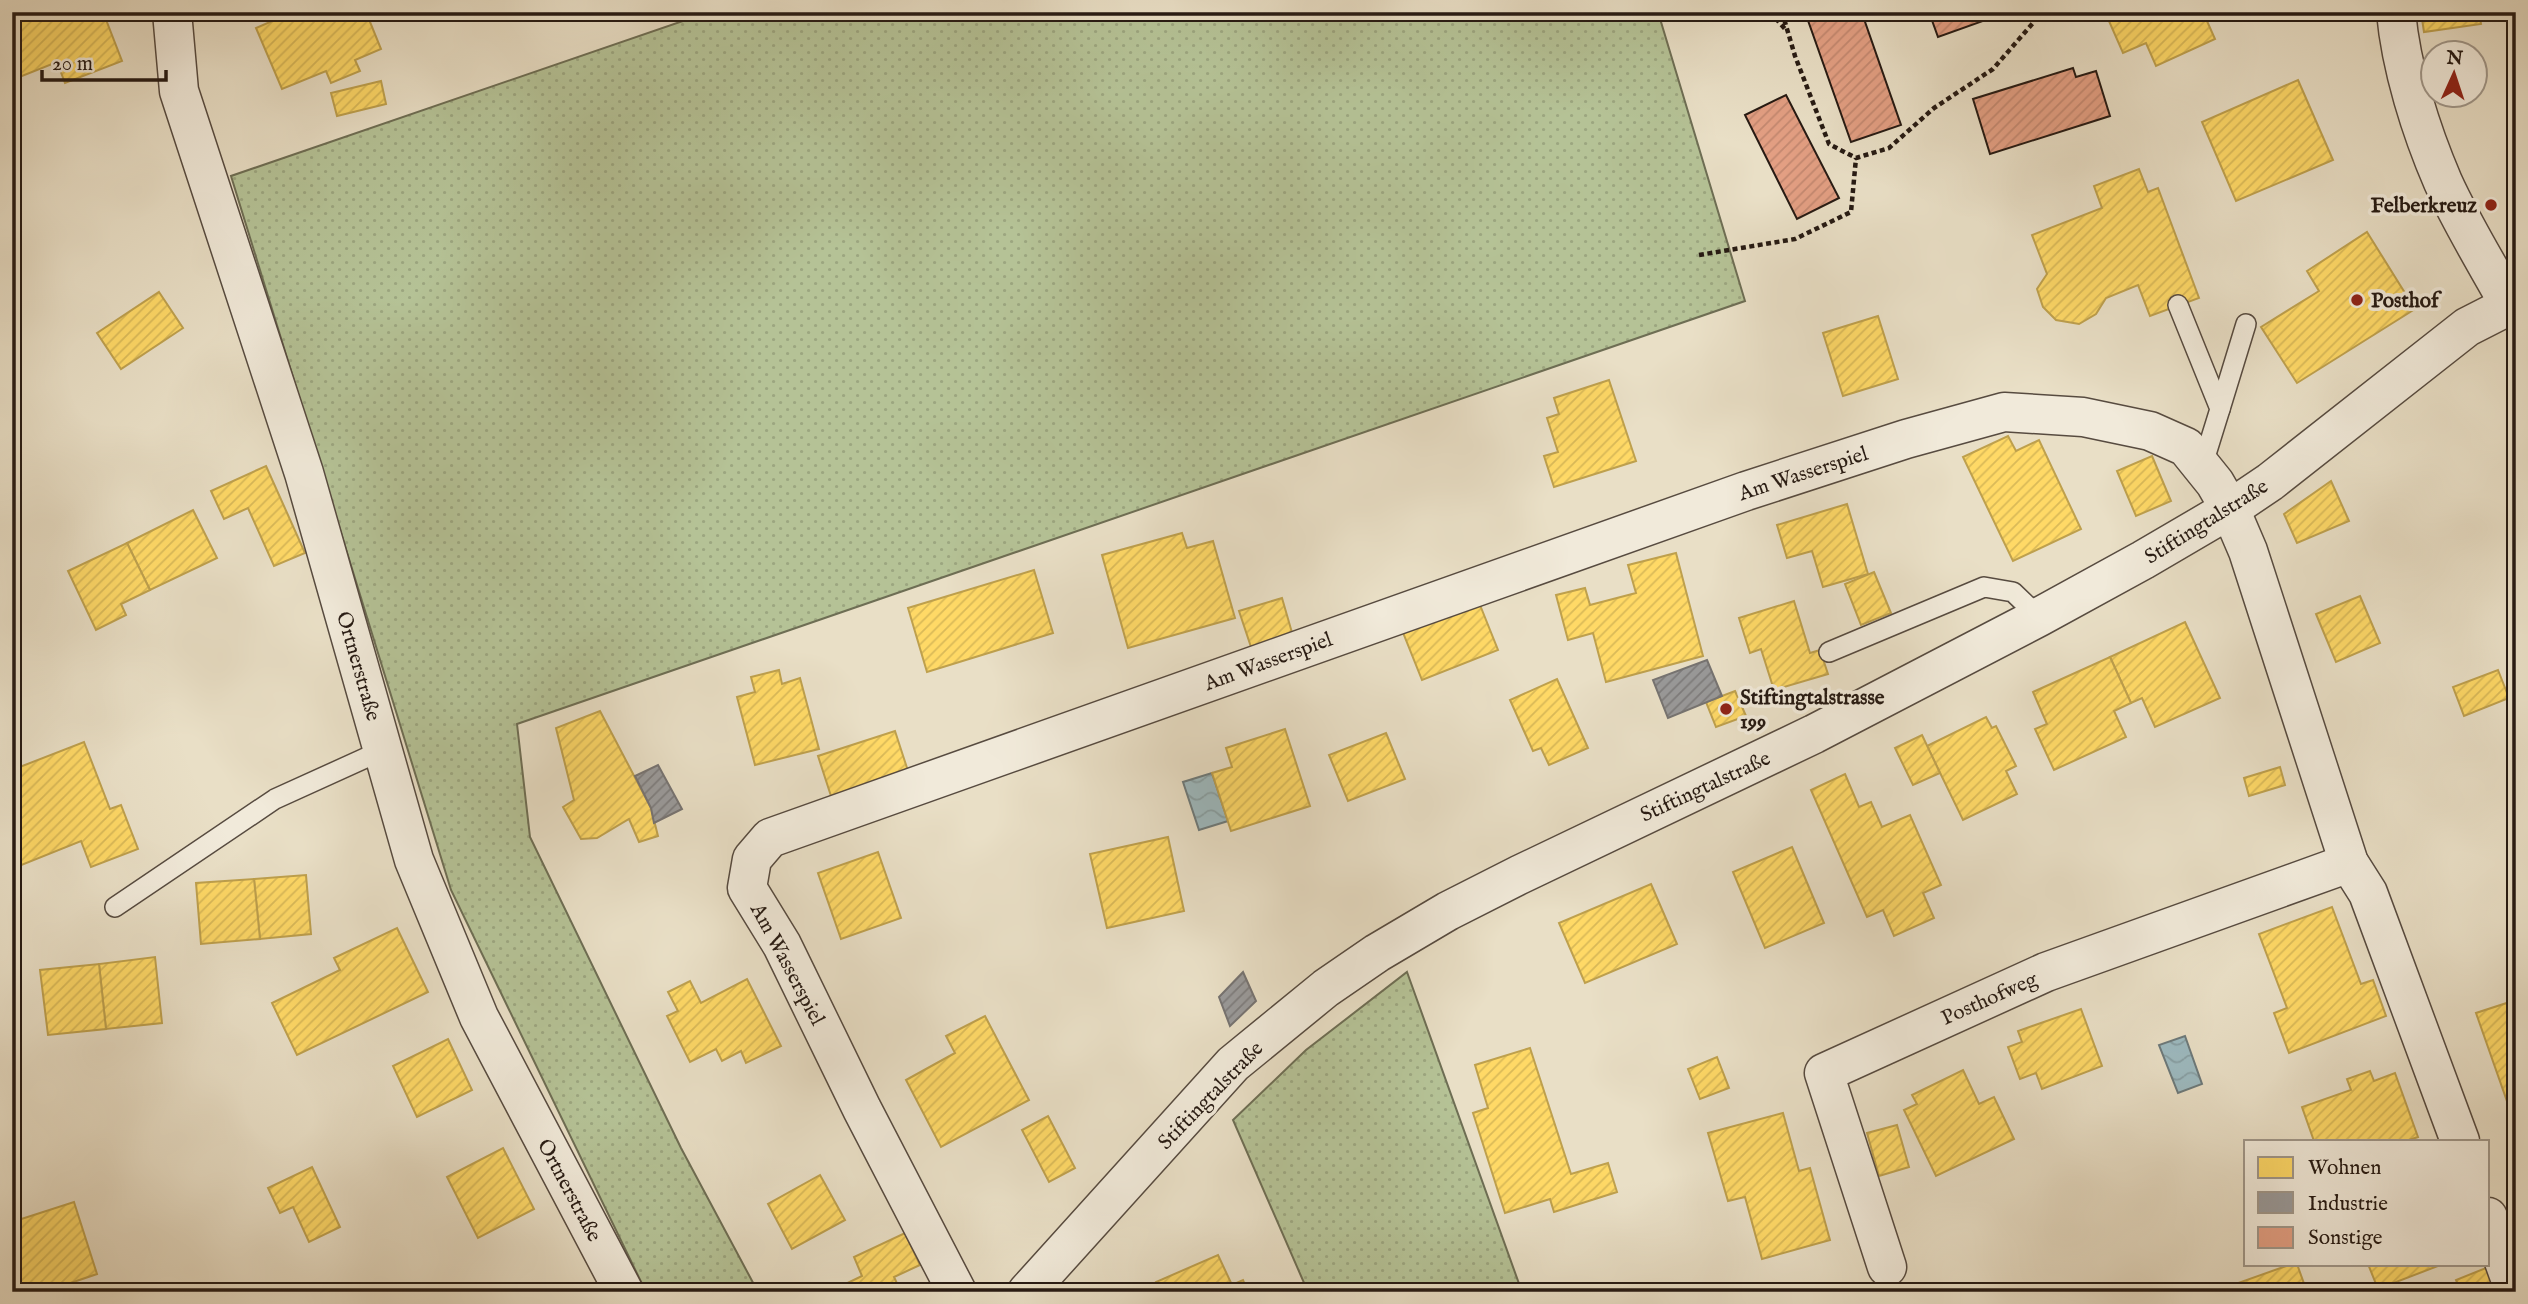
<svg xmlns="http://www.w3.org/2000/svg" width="2528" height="1304" viewBox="0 0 2528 1304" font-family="'IM FELL English',serif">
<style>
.green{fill:url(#green-dots);stroke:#6e6e54;stroke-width:2}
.water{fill:url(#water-waves);stroke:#6d7a7b;stroke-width:2}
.homes{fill:url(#homes-hatch);stroke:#bea04d;stroke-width:2}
.industry{fill:url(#industry-hatch);stroke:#767371;stroke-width:2}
.building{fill:url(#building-hatch);stroke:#261a13;stroke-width:2}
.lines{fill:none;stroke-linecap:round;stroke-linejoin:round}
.service-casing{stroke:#574b40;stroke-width:22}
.minor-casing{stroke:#574b40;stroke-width:41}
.tertiary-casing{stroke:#574b40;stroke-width:41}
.path{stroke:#261a13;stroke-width:4.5;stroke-dasharray:5 3.5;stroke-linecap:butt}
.service{stroke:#f1eada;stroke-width:19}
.minor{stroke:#f1eada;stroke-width:38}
.tertiary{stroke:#f1eada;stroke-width:38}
.poi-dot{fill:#8f2418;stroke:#f1eada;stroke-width:2.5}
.labels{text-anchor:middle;stroke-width:7;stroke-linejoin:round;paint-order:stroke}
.poi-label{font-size:21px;font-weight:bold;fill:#261a13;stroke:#f1eada;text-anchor:start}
.street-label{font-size:21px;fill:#261a13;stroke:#f1eada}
</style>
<defs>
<pattern id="green-dots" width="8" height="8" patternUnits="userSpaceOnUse" patternTransform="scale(1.75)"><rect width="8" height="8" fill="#b5c296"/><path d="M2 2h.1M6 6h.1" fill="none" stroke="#9ca680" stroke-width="1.8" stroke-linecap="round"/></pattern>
<pattern id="water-waves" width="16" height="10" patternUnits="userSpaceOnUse" patternTransform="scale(1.75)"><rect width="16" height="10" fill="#9dbac0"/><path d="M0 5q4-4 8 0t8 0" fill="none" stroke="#879fa4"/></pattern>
<pattern id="homes-hatch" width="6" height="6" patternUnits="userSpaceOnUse" patternTransform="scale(1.75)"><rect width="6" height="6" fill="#ffd966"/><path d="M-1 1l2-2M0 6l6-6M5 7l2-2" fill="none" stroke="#daba58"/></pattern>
<pattern id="industry-hatch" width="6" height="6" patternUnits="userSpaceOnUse" patternTransform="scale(1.75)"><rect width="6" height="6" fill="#999"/><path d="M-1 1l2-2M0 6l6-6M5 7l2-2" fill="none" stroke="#7d7c7c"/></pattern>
<pattern id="building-hatch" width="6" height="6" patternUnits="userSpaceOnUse" patternTransform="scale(1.75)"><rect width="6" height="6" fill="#e39f83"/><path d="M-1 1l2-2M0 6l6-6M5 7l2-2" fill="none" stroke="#c38870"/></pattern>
</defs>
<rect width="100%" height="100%" fill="#e9dfc6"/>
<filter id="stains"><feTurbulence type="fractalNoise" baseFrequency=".00286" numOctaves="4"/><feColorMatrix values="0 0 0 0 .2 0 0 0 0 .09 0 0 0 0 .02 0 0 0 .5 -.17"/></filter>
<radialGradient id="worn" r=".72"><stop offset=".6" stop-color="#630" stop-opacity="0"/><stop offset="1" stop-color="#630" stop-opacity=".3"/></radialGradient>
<g class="green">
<polygon points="709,12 1658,12 1745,301 517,724 530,837 681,1148 758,1292 646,1292 451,890 231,176"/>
<polygon points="1407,972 1522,1292 1308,1292 1233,1120 1306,1050"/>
</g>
<g class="water">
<polygon points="1212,773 1228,821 1199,830 1183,782"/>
<polygon points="2185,1036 2202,1084 2178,1093 2159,1045"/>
</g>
<g class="homes">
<polygon points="12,12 103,12 122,61 65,83 57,62 17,78 12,66"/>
<polygon points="293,12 366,12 381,49 355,60 360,71 331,83 326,71 282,89 256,28"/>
<polygon points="2105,12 2203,12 2215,39 2156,66 2146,43 2123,53"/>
<polygon points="2421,12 2479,12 2481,24 2424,32"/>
<polygon points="2298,80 2333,160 2236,201 2202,122"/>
<polygon points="381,81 386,104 337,116 331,93"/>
<polygon points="2139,169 2148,192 2158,188 2199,298 2150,316 2138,285 2106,298 2096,314 2079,324 2056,320 2043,307 2037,289 2047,274 2032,235 2102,208 2094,186"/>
<polygon points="2367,232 2415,309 2297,383 2261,327 2319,291 2307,271"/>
<polygon points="159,292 183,328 121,369 97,333"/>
<polygon points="1878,316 1898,379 1843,396 1823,333"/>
<polygon points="1609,380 1636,461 1554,487 1544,456 1558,452 1547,418 1559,414 1554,398"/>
<polygon points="2008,436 2016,451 2039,440 2081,529 2013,561 1963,457"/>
<polygon points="2152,456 2171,501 2136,516 2117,471"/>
<polygon points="266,466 305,553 274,566 248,508 224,519 211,491"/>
<polygon points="2331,481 2349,521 2297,543 2284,514"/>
<polygon points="1847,504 1868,574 1823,587 1812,551 1787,558 1777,525"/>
<polygon points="193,510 217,558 150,590 127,543"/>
<polygon points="1182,533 1187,548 1213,541 1235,618 1128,648 1102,555"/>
<polygon points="127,543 150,590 121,604 126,615 96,630 68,571"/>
<polygon points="1676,553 1703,656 1606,682 1593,633 1568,640 1556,595 1585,588 1590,605 1636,593 1628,565"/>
<polygon points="1034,570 1053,633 927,672 908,608"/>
<polygon points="1874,572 1891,613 1861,625 1845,584"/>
<polygon points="2360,596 2380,643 2336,662 2316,614"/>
<polygon points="1282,598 1295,643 1254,656 1239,611"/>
<polygon points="1478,600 1498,650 1422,680 1402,630"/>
<polygon points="1794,601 1810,653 1820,650 1828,674 1774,690 1761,649 1750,653 1739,618"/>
<polygon points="2185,622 2220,698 2155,727 2142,698 2131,703 2110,657"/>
<polygon points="2110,657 2131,703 2114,711 2126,737 2054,770 2035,729 2047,724 2033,692"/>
<polygon points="779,670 782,684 800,678 819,749 755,765 737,697 755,692 751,677"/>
<polygon points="2498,670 2509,698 2464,716 2453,687"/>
<polygon points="1557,679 1588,748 1549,765 1541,748 1533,751 1510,700"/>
<polygon points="1735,691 1746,716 1716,727 1706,702"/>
<polygon points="600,711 651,808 658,836 639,842 629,819 597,838 581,839 563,807 574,800 556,728"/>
<polygon points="1986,717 1992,728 1996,726 2016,766 2006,771 2017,794 1963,820 1927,746"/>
<polygon points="1285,729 1310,806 1231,831 1212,773 1232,767 1226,748"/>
<polygon points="895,731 908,771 831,796 818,756"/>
<polygon points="1386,733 1405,779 1348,801 1329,755"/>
<polygon points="1922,735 1940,773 1913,785 1895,748"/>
<polygon points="84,742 110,809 121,805 138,849 91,867 81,841 14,868 12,863 12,770"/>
<polygon points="2280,767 2285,785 2249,796 2244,778"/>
<polygon points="1845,774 1859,807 1871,802 1882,827 1910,815 1941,885 1923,893 1934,918 1894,936 1883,910 1867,917 1811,790"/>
<polygon points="1168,837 1184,911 1107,928 1090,854"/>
<polygon points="1792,847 1824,923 1765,948 1733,872"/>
<polygon points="878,852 901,918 841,939 818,873"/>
<polygon points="306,875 311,934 260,939 254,879"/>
<polygon points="254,879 260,939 201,944 196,883"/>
<polygon points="1651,884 1677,944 1585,983 1559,923"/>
<polygon points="2332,907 2361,984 2373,980 2386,1016 2289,1053 2274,1013 2287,1008 2259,934"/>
<polygon points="397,928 428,992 297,1055 272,1003 340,970 334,958"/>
<polygon points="155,957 162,1023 106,1029 99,964"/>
<polygon points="99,964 106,1029 48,1035 40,970"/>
<polygon points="747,979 781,1046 746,1063 741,1051 722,1061 716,1049 690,1062 667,1016 678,1011 668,992 690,981 701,1003"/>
<polygon points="2516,1000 2516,1127 2476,1013"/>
<polygon points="2081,1009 2102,1066 2042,1089 2036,1073 2020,1079 2008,1047 2022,1042 2018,1031"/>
<polygon points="985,1016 1029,1100 941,1147 906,1080 955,1053 946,1036"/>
<polygon points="448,1039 472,1090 417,1117 393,1066"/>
<polygon points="1530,1048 1571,1174 1608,1163 1617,1192 1554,1212 1550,1199 1505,1213 1473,1113 1488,1108 1475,1065"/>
<polygon points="1717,1057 1729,1088 1700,1099 1688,1069"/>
<polygon points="1963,1070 1979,1104 1994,1097 2014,1139 1936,1176 1904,1110 1917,1104 1912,1095"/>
<polygon points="2370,1071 2374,1081 2395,1073 2418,1137 2406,1141 2314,1141 2302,1107 2351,1090 2347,1079"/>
<polygon points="1783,1113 1799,1171 1810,1168 1830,1240 1762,1259 1745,1197 1728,1201 1708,1133"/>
<polygon points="1048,1116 1075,1168 1049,1182 1022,1130"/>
<polygon points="1897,1125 1909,1167 1879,1176 1867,1133"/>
<polygon points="503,1148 534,1209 478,1238 447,1177"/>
<polygon points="312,1167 340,1227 309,1242 293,1207 280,1213 268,1188"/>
<polygon points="820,1175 845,1220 792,1249 768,1204"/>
<polygon points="74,1202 97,1274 44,1292 12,1292 12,1222"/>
<polygon points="905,1233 920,1265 894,1277 901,1292 829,1292 862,1276 854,1257"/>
<polygon points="1218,1255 1232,1285 1243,1280 1248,1292 1160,1292 1156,1282"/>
<polygon points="2292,1264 2297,1264 2307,1292 2241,1292 2238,1283"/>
<polygon points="2368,1264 2443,1264 2378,1289"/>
<polygon points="2491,1266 2501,1292 2461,1292 2456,1280"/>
</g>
<g class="industry">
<polygon points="1707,660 1722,696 1668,718 1653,680"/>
<polygon points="658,765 682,809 654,823 651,808 635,776"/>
<polygon points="1243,972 1256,1001 1230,1026 1219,997"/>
</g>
<g class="building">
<polygon points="1805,12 1873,12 1863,16 1901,125 1851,142"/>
<polygon points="1929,12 1980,12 1983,21 1938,37"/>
<polygon points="2073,68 2076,77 2096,71 2110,116 1990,154 1973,99"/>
<polygon points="1786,95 1839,198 1797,219 1745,115"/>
</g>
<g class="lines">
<defs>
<g id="service">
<polyline points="2178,305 2220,409 2202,467"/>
<polyline points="2220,409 2246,324"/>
<polyline points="1829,652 1984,587 2013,592 2039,617"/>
<polyline points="115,907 275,799 383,750"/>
</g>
<g id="minor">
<polyline points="172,12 179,91 304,473 414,860 479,1017 624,1292"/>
<path d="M 2396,12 C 2401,68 2421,131 2443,182 C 2462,224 2487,264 2509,304"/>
<polyline points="2488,1217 2515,1292"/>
<polyline points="1887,1267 1824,1073 2046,972 2349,863"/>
<polyline points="957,1292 862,1109 782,945 747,888 752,859 770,838 1746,491 1906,439 2004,412 2083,417 2150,431 2186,447 2215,483 2230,509 2248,551 2349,863 2368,893 2460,1141"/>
</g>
<polyline id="tertiary" points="1027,1292 1233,1064 1326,988 1377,953 1448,911 1519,875 1814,734 2039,617 2143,560 2230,509 2270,482 2467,327 2516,302"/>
</defs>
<use href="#service" class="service-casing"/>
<use href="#minor" class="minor-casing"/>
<use href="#tertiary" class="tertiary-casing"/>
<g class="path">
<polyline points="1770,12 1786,30"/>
<polyline points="1782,12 1795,56 1829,144 1856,158 1889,148 1934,108 1993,69 2033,23 2038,12"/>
<polyline points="1699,255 1795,239 1851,212 1856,158"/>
</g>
<use href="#service" class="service"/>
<use href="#minor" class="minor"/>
<use href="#tertiary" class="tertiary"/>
</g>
<g class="poi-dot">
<circle cx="2491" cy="205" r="7"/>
<circle cx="2357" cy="300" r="7"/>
<circle cx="1726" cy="709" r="7"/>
</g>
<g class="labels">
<g class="poi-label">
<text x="2477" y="212" text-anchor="end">Felberkreuz</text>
<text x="2371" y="307">Posthof</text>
<text x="1740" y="704">Stiftingtalstrasse<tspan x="1740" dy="24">199</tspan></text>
</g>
<g class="street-label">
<text transform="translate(1803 473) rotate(-18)" y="7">Am Wasserspiel</text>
<text transform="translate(2206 521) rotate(-32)" y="7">Stiftingtalstraße</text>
<text transform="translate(1268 661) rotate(-20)" y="7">Am Wasserspiel</text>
<text transform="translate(359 666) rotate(74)" y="7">Ortnerstraße</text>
<text transform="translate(1705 786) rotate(-25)" y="7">Stiftingtalstraße</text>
<text transform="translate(788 964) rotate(62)" y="7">Am Wasserspiel</text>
<text transform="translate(1989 998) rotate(-24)" y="7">Posthofweg</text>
<text transform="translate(1210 1095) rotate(-46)" y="7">Stiftingtalstraße</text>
<text transform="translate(570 1190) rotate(62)" y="7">Ortnerstraße</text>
</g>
</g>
<rect width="2528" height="1304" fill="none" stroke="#e9dfc6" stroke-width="42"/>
<rect x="14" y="14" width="2500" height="1276" fill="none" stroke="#261a13" stroke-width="3.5"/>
<rect x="21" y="21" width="2486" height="1262" fill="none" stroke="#261a13" stroke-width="2"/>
<rect x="2244" y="1140" width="245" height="126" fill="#f1eada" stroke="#a0978a" stroke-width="2"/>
<rect x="2258" y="1157" width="35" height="21" fill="#ffd966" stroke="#a0978a" stroke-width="2"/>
<text x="2308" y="1174" font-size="21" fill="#261a13">Wohnen</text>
<rect x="2258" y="1192" width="35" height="21" fill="#999999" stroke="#a0978a" stroke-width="2"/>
<text x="2308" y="1210" font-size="21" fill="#261a13">Industrie</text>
<rect x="2258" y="1227" width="35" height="21" fill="#e39f83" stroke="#a0978a" stroke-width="2"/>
<text x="2308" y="1244" font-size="21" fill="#261a13">Sonstige</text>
<g transform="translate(2454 74) rotate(3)"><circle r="33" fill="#f1eada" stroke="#a0978a" stroke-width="2"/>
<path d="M0-5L12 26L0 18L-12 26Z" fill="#8f2418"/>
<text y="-10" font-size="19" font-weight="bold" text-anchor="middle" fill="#261a13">N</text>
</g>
<path d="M42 70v10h124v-10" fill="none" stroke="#261a13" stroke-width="3.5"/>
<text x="52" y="70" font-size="21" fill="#261a13" stroke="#f1eada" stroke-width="5" paint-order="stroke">20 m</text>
<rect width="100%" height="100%" filter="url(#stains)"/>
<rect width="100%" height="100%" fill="url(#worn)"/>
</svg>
